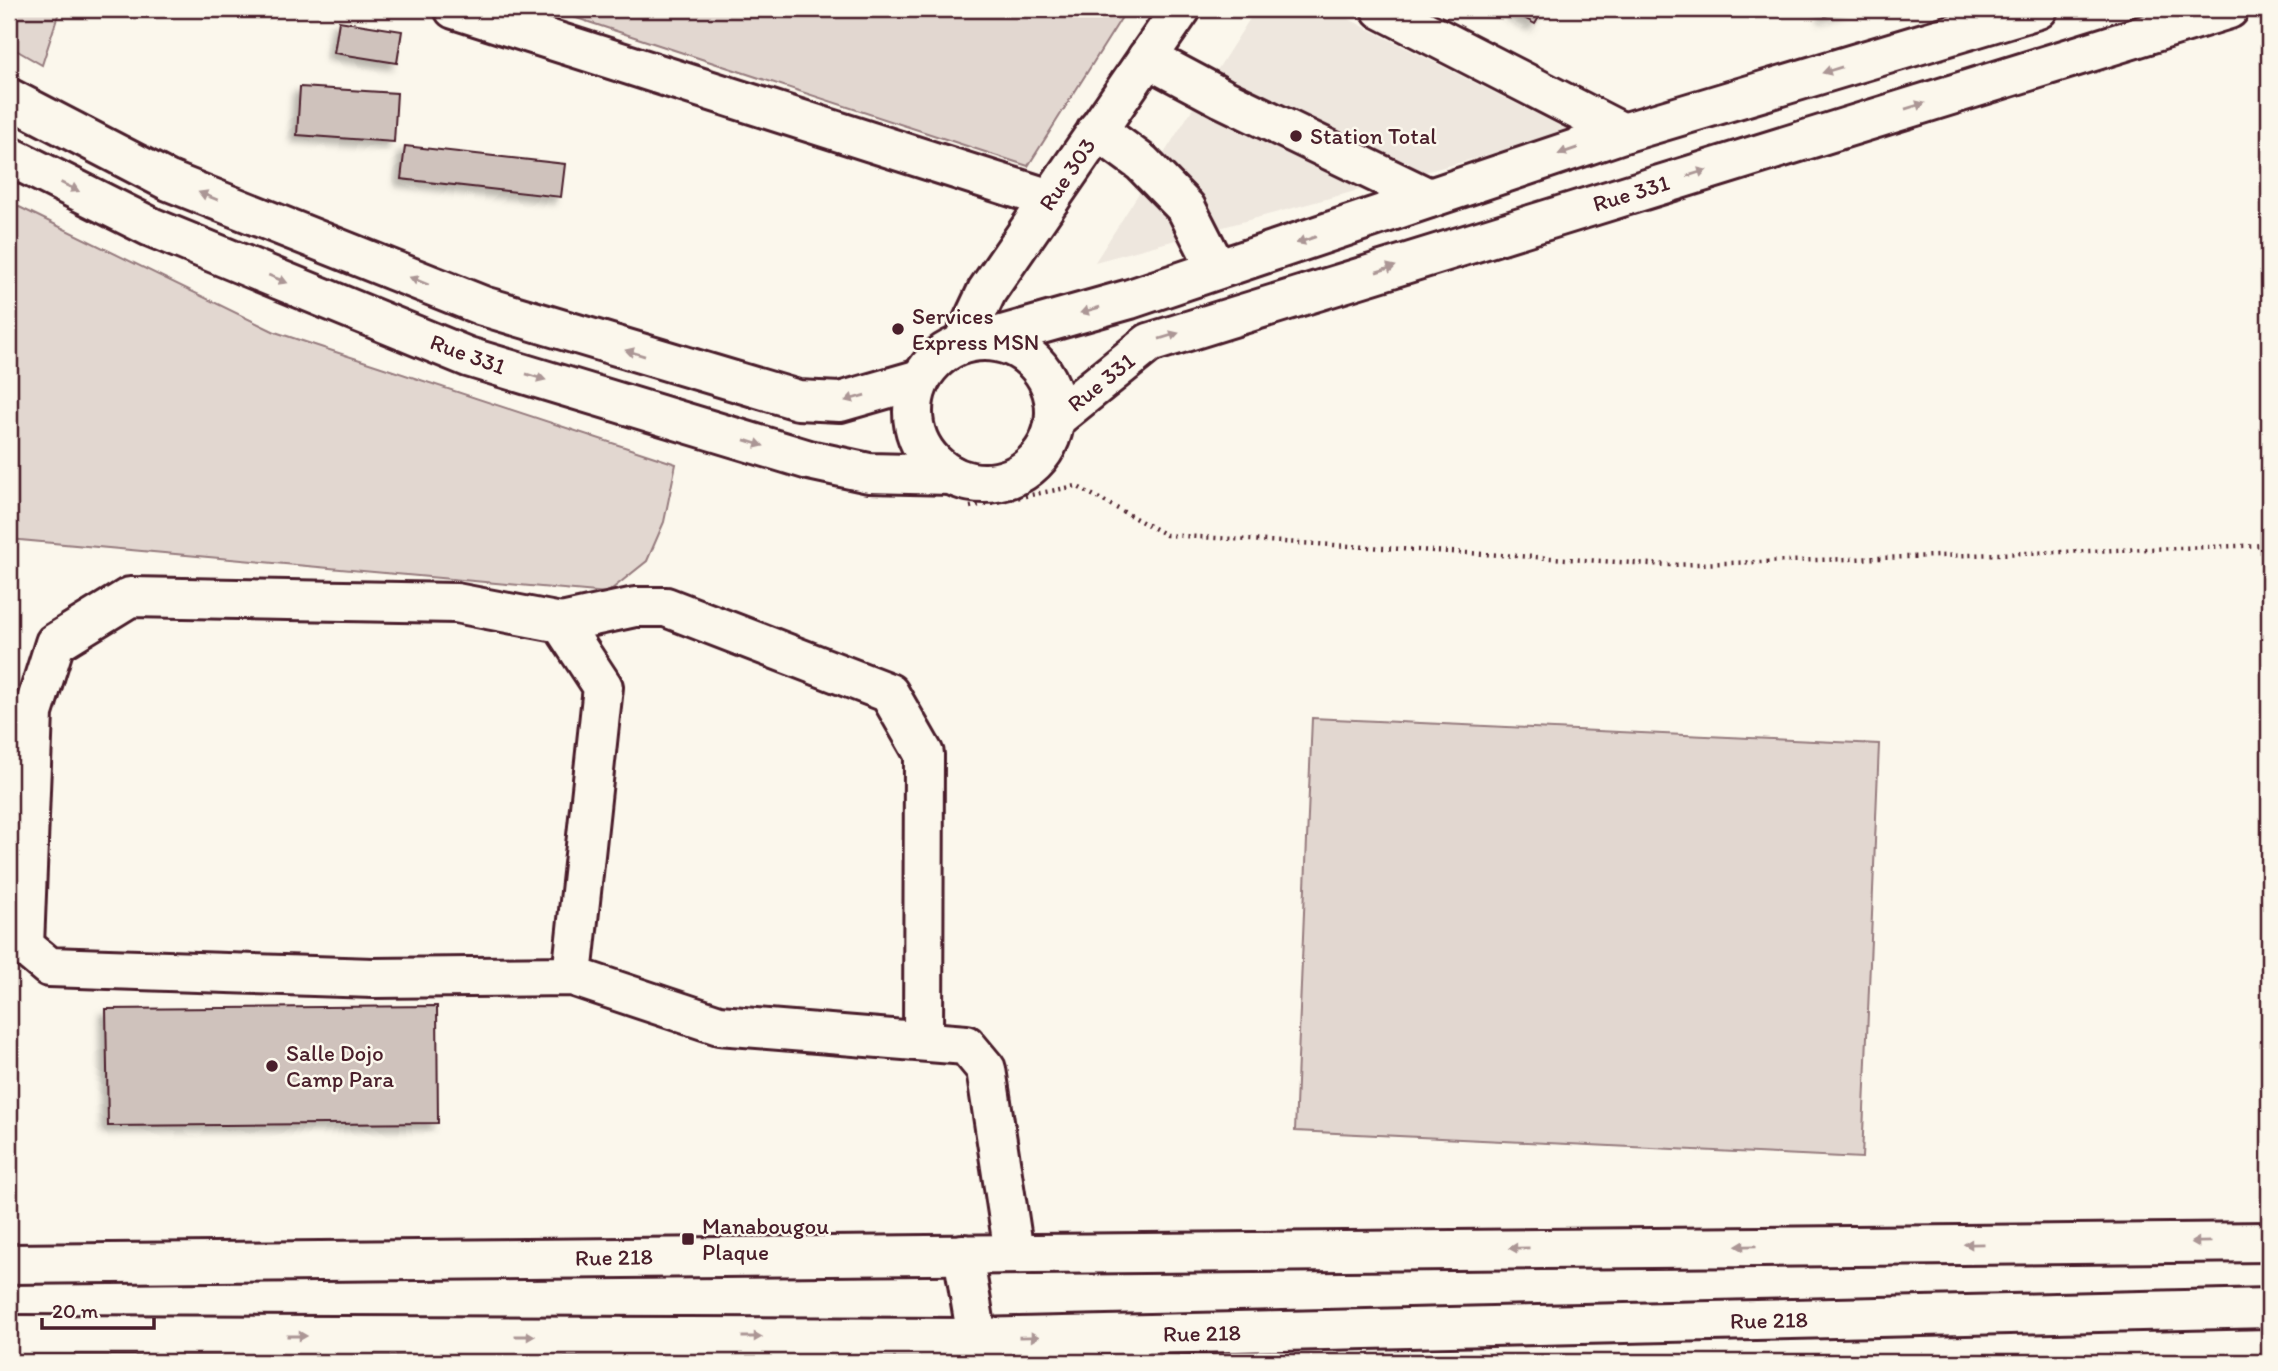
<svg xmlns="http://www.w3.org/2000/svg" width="2278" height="1371" viewBox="0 0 2278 1371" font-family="Itim,sans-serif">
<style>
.built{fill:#eee7de}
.green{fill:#e2d7d0;stroke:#967b7e;stroke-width:2}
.building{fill:#cfc2bc;stroke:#4a1f2b;stroke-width:2;filter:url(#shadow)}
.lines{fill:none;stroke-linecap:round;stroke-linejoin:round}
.minor-casing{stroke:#4a1f2b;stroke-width:44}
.highway-casing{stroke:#4a1f2b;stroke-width:44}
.path{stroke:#4a1f2b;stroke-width:4.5;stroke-dasharray:2 5;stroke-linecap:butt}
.minor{stroke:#fbf7ec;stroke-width:38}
.highway{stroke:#fbf7ec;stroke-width:38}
.oneway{fill:#ab9695}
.poi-dot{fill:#4a1f2b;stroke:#fbf7ec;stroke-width:2.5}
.labels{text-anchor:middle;stroke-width:5;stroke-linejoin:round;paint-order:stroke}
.poi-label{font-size:23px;fill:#4a1f2b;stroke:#fbf7ec;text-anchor:start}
.street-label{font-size:23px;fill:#4a1f2b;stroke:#fbf7ec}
</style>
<defs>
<filter id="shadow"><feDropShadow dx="-6" dy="6" stdDeviation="3.5" flood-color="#0004"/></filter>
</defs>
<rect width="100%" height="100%" fill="#fbf7ec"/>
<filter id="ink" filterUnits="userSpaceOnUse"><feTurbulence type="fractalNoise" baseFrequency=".0143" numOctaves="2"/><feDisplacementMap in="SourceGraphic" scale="14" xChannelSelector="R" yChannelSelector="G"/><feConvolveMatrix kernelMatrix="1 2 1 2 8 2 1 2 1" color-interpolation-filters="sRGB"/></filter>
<g filter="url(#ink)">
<polygon class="built" points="1256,9 1329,9 1572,132 1095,262"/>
<g class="green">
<polygon points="9,9 60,9 42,65 9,46"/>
<polygon points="549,9 1127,9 1028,166"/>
<polygon points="9,202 275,332 676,464 664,522 647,561 607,593 9,539"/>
<polygon points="1312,718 1879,744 1862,1158 1295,1131"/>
</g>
<g class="building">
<polygon points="1508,9 1544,9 1535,24"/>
<polygon points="1823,9 1851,9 1825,16"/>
<polygon points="339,21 402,31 397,63 334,53"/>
<polygon points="300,87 397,93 394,142 297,135"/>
<polygon points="405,146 565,164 561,197 401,179"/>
<polygon points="437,1006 438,1123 108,1126 106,1009"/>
</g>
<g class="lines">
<defs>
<g id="minor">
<polyline points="454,9 1050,199"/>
<polyline points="1381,9 1623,133"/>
<polyline points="1147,58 1222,98 1429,198"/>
<polyline points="9,98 169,181 483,306 798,400 840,402 920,379"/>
<polyline points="1097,130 1142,163 1186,208 1217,269"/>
<polyline points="9,156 151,227 468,357 809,460 869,473 951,475"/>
<polyline points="988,339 1130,299 1623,133 2038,9"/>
<circle cx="984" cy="412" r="71"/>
<polyline points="962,344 987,291 1181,9"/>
<polyline points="1055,419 1149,343 2229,9"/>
<polyline points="561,623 635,607 666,607 889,693 924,754 923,1041"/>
<polyline points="572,976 603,687 561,623 456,603 130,597 55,643 33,713 24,946 49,967 373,978 572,976 719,1025 966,1045 986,1069 1014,1253"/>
<polyline points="963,1254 977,1338 978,1362"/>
</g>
<g id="highway">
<polyline points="9,1264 2269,1242"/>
<polyline points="9,1335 977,1338 2269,1308"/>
</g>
</defs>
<use href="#minor" class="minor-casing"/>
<use href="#highway" class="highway-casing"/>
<polyline class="path" points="970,507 1076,486 1166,535 1668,565 2269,545"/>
<use href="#minor" class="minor"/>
<use href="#highway" class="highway"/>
</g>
<defs><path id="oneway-solid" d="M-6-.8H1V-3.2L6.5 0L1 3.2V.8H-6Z" transform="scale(1.75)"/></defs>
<g class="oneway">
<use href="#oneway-solid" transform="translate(1832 70) rotate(163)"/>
<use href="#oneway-solid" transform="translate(1915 106) rotate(-17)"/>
<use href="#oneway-solid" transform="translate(1568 151) rotate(161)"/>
<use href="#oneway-solid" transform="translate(1697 173) rotate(-17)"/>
<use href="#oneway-solid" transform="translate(70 187) rotate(26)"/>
<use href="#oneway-solid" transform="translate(208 196) rotate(-158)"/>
<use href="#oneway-solid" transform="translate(1306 240) rotate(161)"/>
<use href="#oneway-solid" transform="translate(1386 269) rotate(-17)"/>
<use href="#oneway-solid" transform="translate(278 279) rotate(22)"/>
<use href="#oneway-solid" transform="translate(419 281) rotate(-158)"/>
<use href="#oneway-solid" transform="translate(1090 310) rotate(164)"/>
<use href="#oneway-solid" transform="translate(1169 336) rotate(-17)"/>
<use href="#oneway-solid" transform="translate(635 353) rotate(-163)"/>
<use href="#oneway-solid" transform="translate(536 377) rotate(17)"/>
<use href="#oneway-solid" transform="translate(855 398) rotate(164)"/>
<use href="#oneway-solid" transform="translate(754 443) rotate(17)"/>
<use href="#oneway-solid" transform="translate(2201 1242) rotate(179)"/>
<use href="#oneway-solid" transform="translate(1974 1244) rotate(179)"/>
<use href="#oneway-solid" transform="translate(1746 1246) rotate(179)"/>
<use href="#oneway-solid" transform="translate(1519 1248) rotate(179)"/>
<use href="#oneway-solid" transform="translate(297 1336)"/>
<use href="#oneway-solid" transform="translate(525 1336)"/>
<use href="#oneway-solid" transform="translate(752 1337)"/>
<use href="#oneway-solid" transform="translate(1029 1337) rotate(-1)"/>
</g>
</g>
<g class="poi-dot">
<circle cx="1296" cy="136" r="7"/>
<circle cx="898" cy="329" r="7"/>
<circle cx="272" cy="1066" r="7"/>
<rect x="681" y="1232" width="14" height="14" rx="3.5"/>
</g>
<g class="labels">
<g class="poi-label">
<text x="1310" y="144">Station Total</text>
<text x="912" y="324">Services<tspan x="912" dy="26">Express MSN</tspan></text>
<text x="286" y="1061">Salle Dojo<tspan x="286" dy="26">Camp Para</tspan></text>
<text x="702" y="1234">Manabougou<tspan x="702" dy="26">Plaque</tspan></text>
</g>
<g class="street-label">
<text transform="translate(1067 174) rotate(-56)" y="8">Rue 303</text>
<text transform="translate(1631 193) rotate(-17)" y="8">Rue 331</text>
<text transform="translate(468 354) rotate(20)" y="8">Rue 331</text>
<text transform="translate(1101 382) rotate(-39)" y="8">Rue 331</text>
<text transform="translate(614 1257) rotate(-1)" y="8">Rue 218</text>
<text transform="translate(1769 1320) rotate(-1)" y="8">Rue 218</text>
<text transform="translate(1202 1333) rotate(-1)" y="8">Rue 218</text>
</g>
</g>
<rect width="2278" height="1371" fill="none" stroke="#fbf7ec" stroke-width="35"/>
<rect x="18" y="18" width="2243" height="1336" fill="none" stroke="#4a1f2b" stroke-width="2.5" filter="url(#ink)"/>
<path d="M42 1318v10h112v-10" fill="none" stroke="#4a1f2b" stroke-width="3.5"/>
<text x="52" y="1318" font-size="21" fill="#4a1f2b" stroke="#fbf7ec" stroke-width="5" paint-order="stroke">20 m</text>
</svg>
